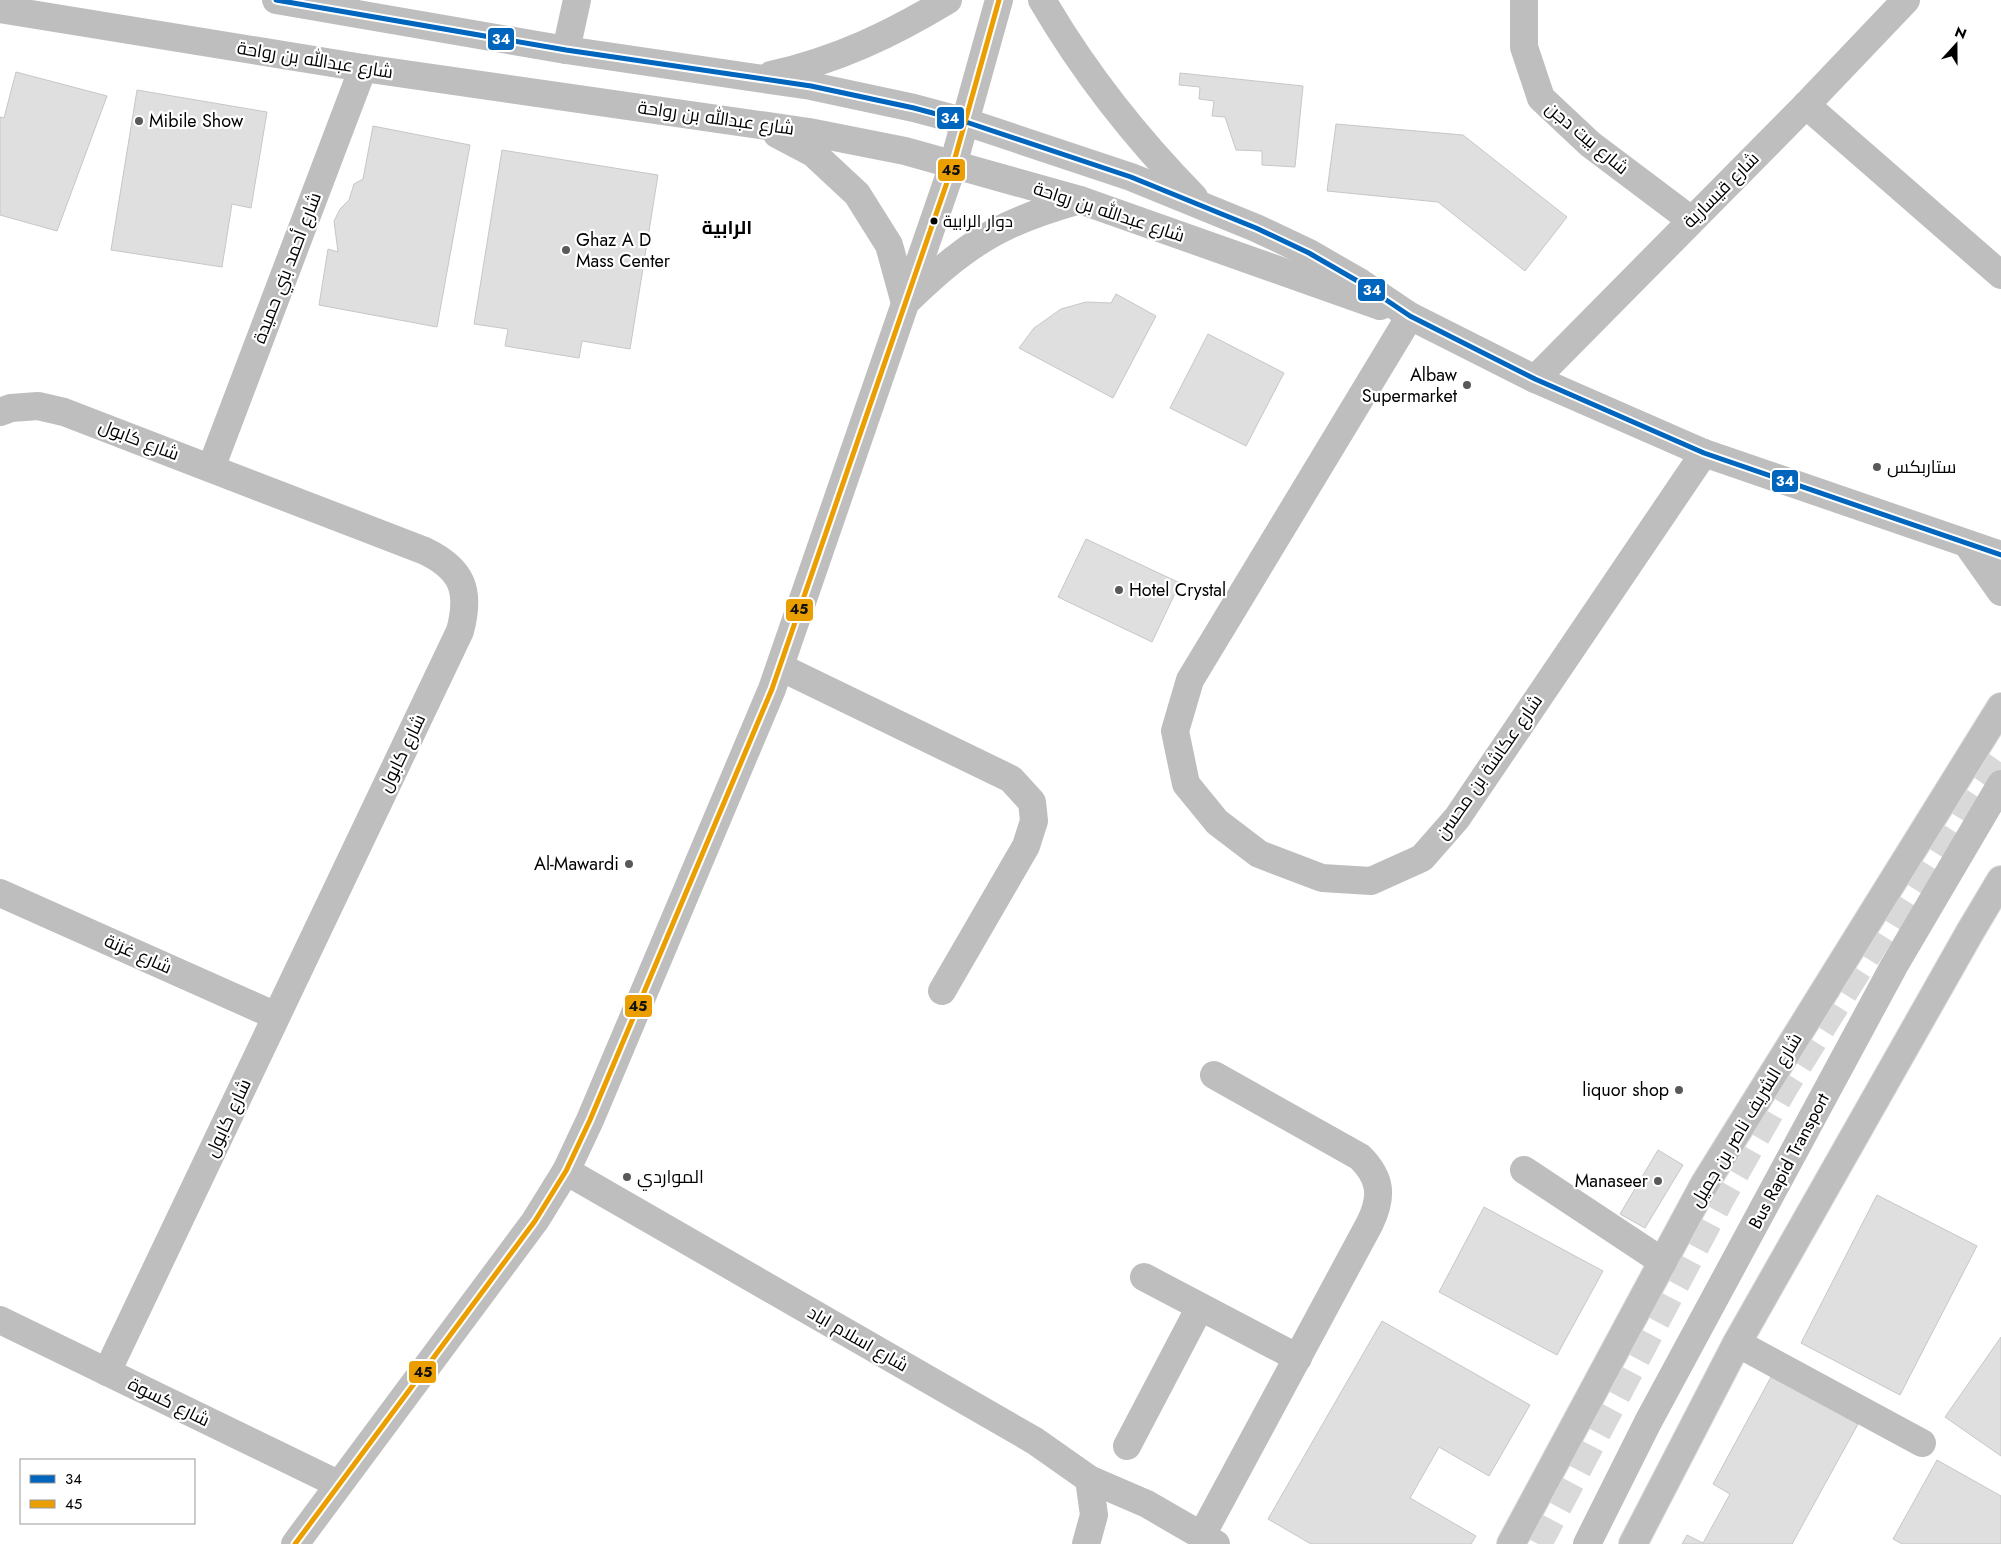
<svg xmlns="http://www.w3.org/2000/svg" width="2001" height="1544" viewBox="0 0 2001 1544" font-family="Jost,Cairo,sans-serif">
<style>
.building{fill:#dfdfdf;stroke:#c7c7c7}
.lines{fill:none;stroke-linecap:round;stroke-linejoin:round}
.major-tunnel{stroke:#d9d9d9;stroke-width:28;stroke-dasharray:28 14;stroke-linecap:butt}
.major-casing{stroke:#dbdbdb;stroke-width:30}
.minor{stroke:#bebebe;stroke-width:28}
.major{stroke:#bebebe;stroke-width:28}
.bus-1-casing{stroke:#fff;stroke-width:9}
.bus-2-casing{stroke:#fff;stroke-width:9}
.bus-1{stroke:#0065bd;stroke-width:5}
.bus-2{stroke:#eb9e00;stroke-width:5}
.poi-dot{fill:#595959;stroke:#fff;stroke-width:2}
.bus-dot{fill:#000;stroke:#fff;stroke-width:2}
.labels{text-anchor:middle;stroke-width:4.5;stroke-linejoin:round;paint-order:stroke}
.bus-label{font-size:17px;fill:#000;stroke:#fff;text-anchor:start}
.street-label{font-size:18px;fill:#000;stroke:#fff}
.poi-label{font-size:18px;fill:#000;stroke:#fff;text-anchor:start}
.neighbourhood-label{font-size:19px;font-weight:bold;fill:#000;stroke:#fff}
.line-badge{stroke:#fff;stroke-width:2}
.badge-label{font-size:14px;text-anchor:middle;font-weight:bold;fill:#fff}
.pale-badge-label{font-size:14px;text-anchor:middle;font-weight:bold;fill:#111}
</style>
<rect width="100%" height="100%" fill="#fff"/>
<g class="building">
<polygon points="16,72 107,96 57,231 0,215 0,117 4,118"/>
<polygon points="1180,73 1303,86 1295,167 1262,165 1262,151 1236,150 1225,117 1212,116 1214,101 1199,99 1200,87 1179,85"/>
<polygon points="137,90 267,112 251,208 232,204 222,267 111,250"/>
<polygon points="1336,124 1463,135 1567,217 1525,271 1438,202 1327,191"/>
<polygon points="373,126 470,145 437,327 319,305 328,249 338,252 334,221 340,209 349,200 354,184 363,179"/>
<polygon points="502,150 658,175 630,349 582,341 579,358 505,346 508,329 474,324"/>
<polygon points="1116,294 1156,316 1113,398 1019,348 1034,328 1061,309 1086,302 1111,303"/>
<polygon points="1208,334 1284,373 1246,446 1170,408"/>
<polygon points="1086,539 1180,583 1152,642 1058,597"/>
<polygon points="1658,1150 1683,1165 1645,1228 1620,1214"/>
<polygon points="1877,1195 1977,1246 1900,1395 1801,1343"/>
<polygon points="1484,1207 1603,1271 1557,1355 1439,1292"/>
<polygon points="1382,1321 1530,1405 1489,1476 1439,1447 1410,1498 1476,1536 1471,1544 1311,1544 1268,1519"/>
<polygon points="2001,1337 2001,1456 1945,1417"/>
<polygon points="1771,1377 1858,1424 1792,1544 1682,1544 1687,1535 1703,1543 1730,1494 1713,1484"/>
<polygon points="1937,1460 2001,1496 2001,1544 1902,1544 1893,1539"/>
</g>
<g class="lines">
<polyline class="major-tunnel" points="1538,1544 1721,1198 1785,1086 1976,782 2001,747"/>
<defs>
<g id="major">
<polyline points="1511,1544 1704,1185 2001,707"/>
<polyline points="1633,1544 1737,1343 1970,932 2001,880"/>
</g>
</defs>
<use href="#major" class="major-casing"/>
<g class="minor">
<polyline points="276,0 566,50 811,86 914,108 966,122 1131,177 1256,228 1309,253 1361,283 1410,316 1535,379 1704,453 2001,555"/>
<path d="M 1042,0 C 1084,72 1135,137 1194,197"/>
<polyline points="1524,0 1524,47 1541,98 1590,144 1691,220"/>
<polyline points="0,9 363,68 809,132 905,151 1080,200 1380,306"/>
<polyline points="566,50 577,0"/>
<path d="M 771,75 C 837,60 890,35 948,0"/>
<polyline points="1806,105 2001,275"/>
<path d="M 777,134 L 813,153 L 857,194 L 889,245 L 905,303 C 935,274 968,244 1007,226 C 1030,215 1055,207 1080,200"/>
<polyline points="1410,316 1190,680 1175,731 1186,784 1217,822 1259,854 1322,878 1371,881 1422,858 1457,818 1704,453"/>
<polyline points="1535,379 1806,105 1906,0"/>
<path d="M 0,412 L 11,408 L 38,406 L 64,412 L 425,551 C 462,569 471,590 460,631 L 107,1372"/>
<polyline points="211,468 363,68"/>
<polyline points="1967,544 2001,592"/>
<polyline points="780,667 1011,779 1032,802 1034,821 1026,846 942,991"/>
<polyline points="0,893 276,1016"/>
<polyline points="1524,1170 1663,1262"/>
<polyline points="566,1171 1035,1441 1089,1479 1147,1504 1216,1544"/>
<polyline points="1144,1277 1298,1358"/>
<polyline points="0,1320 338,1484"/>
<polyline points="1737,1343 1922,1443"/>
<polyline points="1127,1446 1200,1307"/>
<path d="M 1202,1535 L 1370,1223 C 1383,1196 1381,1178 1360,1157 L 1214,1075"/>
<polyline points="295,1544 535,1221 566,1171 590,1120 772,689 953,165 999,0"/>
<polyline points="1086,1544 1094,1515 1089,1479"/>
<polyline points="1587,1544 1648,1422 1894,966 2001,784"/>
</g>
<use href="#major" class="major"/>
<defs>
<polyline id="bus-1" points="276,0 566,50 811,86 914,108 966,122 1131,177 1256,228 1309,253 1361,283 1410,316 1535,379 1704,453 2001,555"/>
<polyline id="bus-2" points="295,1544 535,1221 566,1171 590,1120 772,689 953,165 999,0"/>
</defs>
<use href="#bus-1" class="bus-1-casing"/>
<use href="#bus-2" class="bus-2-casing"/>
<use href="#bus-1" class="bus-1"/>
<use href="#bus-2" class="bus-2"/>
</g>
<g class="poi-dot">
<circle cx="139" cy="121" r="5"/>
<circle cx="566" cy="250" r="5"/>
<circle cx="1467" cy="385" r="5"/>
<circle cx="1877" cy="467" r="5"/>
<circle cx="1119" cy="590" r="5"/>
<circle cx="629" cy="864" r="5"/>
<circle cx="1679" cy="1090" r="5"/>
<circle cx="627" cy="1177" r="5"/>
<circle cx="1658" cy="1181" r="5"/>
</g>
<circle class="bus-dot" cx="934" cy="221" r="4.5"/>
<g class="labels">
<g class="bus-label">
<text x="943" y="227">دوار الرابية</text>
</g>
<g class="street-label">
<text transform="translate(315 60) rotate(9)" y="6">شارع عبدالله بن رواحة</text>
<text transform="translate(716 118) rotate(8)" y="6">شارع عبدالله بن رواحة</text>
<text transform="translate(1587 138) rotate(40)" y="6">شارع بيت دجن</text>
<text transform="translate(1721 190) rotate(-45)" y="6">شارع قيسارية</text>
<text transform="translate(1109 212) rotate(18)" y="6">شارع عبدالله بن رواحة</text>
<text transform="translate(287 268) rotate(-69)" y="6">شارع أحمد بني حميدة</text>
<text transform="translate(139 440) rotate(21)" y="6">شارع كابول</text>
<text transform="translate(402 753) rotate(-64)" y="6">شارع كابول</text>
<text transform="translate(1489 767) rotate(-55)" y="6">شارع عكاشة بن محسن</text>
<text transform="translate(138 954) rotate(24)" y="6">شارع غزنة</text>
<text transform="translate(228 1118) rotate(-65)" y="6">شارع كابول</text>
<text transform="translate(1746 1120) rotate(-59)" y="6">شارع الشريف ناصر بن جميل</text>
<text transform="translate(1789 1161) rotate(-62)" y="6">Bus Rapid Transport</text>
<text transform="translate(858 1339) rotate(30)" y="6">شارع اسلام اباد</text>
<text transform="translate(169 1402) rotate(26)" y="6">شارع كسوة</text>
</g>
<g class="poi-label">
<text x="149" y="127">Mibile Show</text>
<text x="576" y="246">Ghaz A D<tspan x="576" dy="21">Mass Center</tspan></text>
<text x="1457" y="381" text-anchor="end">Albaw<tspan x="1457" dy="21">Supermarket</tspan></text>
<text x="1887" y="473">ستاربكس</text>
<text x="1129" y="596">Hotel Crystal</text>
<text x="619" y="870" text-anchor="end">Al-Mawardi</text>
<text x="1669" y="1096" text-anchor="end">liquor shop</text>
<text x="637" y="1183">المواردي</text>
<text x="1648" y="1187" text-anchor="end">Manaseer</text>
</g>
<g class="neighbourhood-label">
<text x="727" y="234">الرابية</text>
</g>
</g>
<g class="line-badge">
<rect x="487" y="27" width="28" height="24" rx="5" fill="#0065bd"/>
<rect x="936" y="106" width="29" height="24" rx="5" fill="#0065bd"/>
<rect x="937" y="158" width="29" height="24" rx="5" fill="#eb9e00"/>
<rect x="1357" y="278" width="29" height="24" rx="5" fill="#0065bd"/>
<rect x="1771" y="469" width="28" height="24" rx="5" fill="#0065bd"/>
<rect x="785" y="598" width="29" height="24" rx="5" fill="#eb9e00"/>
<rect x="624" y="994" width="29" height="24" rx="5" fill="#eb9e00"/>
<rect x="408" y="1360" width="29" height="24" rx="5" fill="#eb9e00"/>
</g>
<g class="badge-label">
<text x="501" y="44">34</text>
<text x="950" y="123">34</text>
<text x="1372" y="295">34</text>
<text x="1785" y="486">34</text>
</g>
<g class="pale-badge-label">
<text x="951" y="175">45</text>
<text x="799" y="614">45</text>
<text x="638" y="1011">45</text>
<text x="423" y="1377">45</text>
</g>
<rect x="20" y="1459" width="175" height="65" fill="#ffffff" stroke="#999999"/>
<rect x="30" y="1475" width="25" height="8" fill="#0065bd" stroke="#999999"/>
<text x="65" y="1484" font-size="15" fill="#000000">34</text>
<rect x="30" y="1500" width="25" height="8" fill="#eb9e00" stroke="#999999"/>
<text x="65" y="1509" font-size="15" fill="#000000">45</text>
<g transform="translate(1956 45) rotate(21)" stroke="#ffffff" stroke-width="4" paint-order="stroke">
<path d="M0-4L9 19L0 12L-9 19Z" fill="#000000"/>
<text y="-8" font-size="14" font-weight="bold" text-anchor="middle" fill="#000000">N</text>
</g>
</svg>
